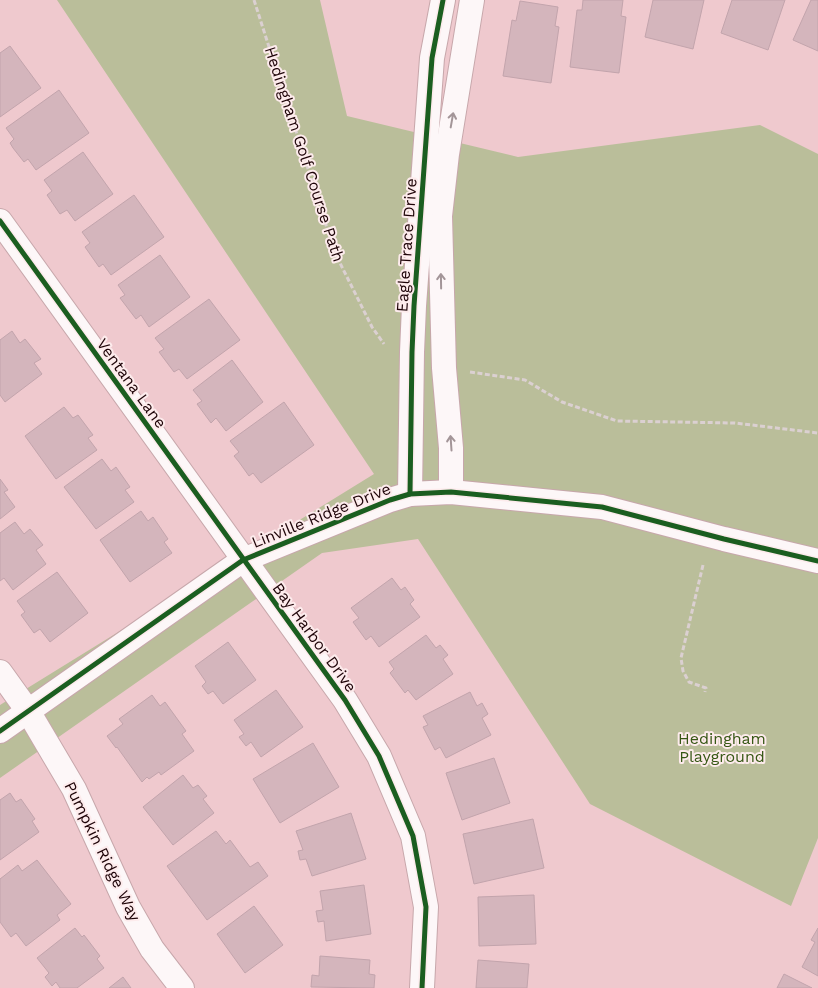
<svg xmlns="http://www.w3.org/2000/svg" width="818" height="988" viewBox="0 0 818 988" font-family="'Work Sans',sans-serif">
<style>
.green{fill:#babe9a}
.building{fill:#d4b5bc;stroke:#c2a4ac}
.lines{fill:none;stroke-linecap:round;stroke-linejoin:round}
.minor-casing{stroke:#c7a7ab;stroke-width:26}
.path{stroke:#dbd0d1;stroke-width:3;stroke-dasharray:5 2.5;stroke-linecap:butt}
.minor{stroke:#fdf7f8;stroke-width:24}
.cycleway-casing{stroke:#fdebec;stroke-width:8}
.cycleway{stroke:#1b5e20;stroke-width:5}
.oneway{stroke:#a39598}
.labels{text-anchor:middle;stroke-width:4;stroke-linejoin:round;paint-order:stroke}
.street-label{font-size:16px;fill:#1d0307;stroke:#fdebec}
.park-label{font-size:16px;fill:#365714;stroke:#fdebec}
</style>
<rect width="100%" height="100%" fill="#efc9ce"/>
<polygon class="green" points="57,0 320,0 347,116 518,157 760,125 818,154 818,838 791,906 590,804 418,539 322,553 0,778 0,705 374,474"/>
<g class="building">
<polygon points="583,0 623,0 621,16 626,17 619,73 570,67 577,10 582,10"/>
<polygon points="653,0 704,0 693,49 645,37"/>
<polygon points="732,0 785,0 768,50 721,33"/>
<polygon points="811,0 818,0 818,51 793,40"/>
<polygon points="520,1 558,7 555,26 559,27 551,83 503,76 512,20 516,21"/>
<polygon points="10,46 41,88 0,117 0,53"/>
<polygon points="59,90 89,133 36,170 28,159 24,162 13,148 10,143 14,139 6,128"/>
<polygon points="83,152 113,194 75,221 67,210 60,214 47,195 52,191 44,180"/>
<polygon points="134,195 164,237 111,275 103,264 99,267 85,247 90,243 82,232"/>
<polygon points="160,255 190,297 149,327 141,315 136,319 120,298 125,295 118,285"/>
<polygon points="209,299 240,340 187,379 179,369 174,372 159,352 164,349 155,338"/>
<polygon points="12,331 20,343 25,339 41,359 34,363 42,374 5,402 0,395 0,340"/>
<polygon points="232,360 263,402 226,431 216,418 211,423 197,404 202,401 193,390"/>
<polygon points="284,402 314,445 261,483 253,473 249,476 239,462 234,456 239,452 230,441"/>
<polygon points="64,407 73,418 78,415 93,435 88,438 97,450 56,479 25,436"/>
<polygon points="102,459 111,471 116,467 130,487 125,490 134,502 96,529 64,487"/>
<polygon points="0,479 8,490 4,492 15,507 0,519"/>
<polygon points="141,511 148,521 153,517 168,539 164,542 172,553 130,582 100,540"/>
<polygon points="15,522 24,534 30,529 43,545 36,550 46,564 13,590 4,578 0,581 0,533"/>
<polygon points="57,572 88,613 50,642 40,629 34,633 21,615 25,612 17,601"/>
<polygon points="392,578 401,590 405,587 414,600 410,604 420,617 379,647 371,636 366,640 353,622 359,618 351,608"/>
<polygon points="426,635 436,648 440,645 448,655 443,659 453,674 416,700 408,690 405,693 390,673 394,669 389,662"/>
<polygon points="228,642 256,680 223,704 213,691 208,694 202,686 206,682 195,666"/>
<polygon points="276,690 303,727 261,757 251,742 246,746 239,737 244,734 234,720"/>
<polygon points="470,692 477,706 482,703 488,714 482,718 491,735 446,758 440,747 435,750 423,727 428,725 423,716"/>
<polygon points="152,695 160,706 165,702 186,731 182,734 194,751 161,775 159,772 149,779 147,777 142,782 117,747 116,748 107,736 123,724 119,719"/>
<polygon points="313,743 339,787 280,823 253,779"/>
<polygon points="494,758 510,803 462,820 446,773"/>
<polygon points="183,775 193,788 198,785 207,796 203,799 214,813 173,845 143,807"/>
<polygon points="10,793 16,802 21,799 35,819 32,821 39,832 0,860 0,800"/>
<polygon points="351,813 366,859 312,876 306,859 300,860 298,851 303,850 296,831"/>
<polygon points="533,819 544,868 474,884 463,834"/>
<polygon points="216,831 226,844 230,840 250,867 258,862 268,876 207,920 167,866"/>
<polygon points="37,860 71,904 57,915 60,920 26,946 16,933 11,937 0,922 0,879 18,865 22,871"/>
<polygon points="364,885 371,934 326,941 324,921 318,922 316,911 323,910 320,891"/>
<polygon points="534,895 536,944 479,946 478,897"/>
<polygon points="254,906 283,945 245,973 217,934"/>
<polygon points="75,928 82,937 84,935 100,956 97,959 104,968 77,988 60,988 56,982 52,986 45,977 49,973 37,958"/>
<polygon points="818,928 818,976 802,967 815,942 811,940"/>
<polygon points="320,956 370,960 369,974 375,975 374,988 311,987 312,975 319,976"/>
<polygon points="478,960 529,964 527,988 476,988"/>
<polygon points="784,974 812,988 777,988"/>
<polygon points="123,977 131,988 109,988"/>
</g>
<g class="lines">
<defs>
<g id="minor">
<polyline points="0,221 345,700 379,756 413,836 426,907 422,988"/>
<polyline points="451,492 451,448 444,368 440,216 447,154 472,0"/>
<polyline points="410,494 412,352 414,306 432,58 443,0"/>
<polyline points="0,672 28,711 74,789 128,907 152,949 182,988"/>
<polyline points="0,731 243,560 390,500 410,494 451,492 602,507 724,539 818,561"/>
</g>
</defs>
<use href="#minor" class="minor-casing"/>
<g class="path">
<polyline points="254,0 335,253 372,327 384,344"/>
<polyline points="470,372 525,380 562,402 617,421 735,423 818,433"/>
<polyline points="703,565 681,658 683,671 689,682 706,688 705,692"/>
</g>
<use href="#minor" class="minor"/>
<defs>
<g id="cycleway">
<polyline points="0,221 345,700 379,756 413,836 426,907 422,988"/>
<polyline points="410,494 412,352 414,306 432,58 443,0"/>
<polyline points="0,731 243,560 390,500 410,494 451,492 602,507 724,539 818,561"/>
</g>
</defs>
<use href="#cycleway" class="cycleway-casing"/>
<use href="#cycleway" class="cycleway"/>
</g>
<defs><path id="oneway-shaft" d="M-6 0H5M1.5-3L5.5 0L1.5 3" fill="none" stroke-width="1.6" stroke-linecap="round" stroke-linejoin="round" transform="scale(1.25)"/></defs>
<g class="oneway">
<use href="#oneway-shaft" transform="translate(452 120) rotate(-80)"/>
<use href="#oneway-shaft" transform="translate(441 281) rotate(-91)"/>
<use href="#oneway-shaft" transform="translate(451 443) rotate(-94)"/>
</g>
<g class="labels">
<g class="street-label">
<text transform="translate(305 154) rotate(72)" y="6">Hedingham Golf Course Path</text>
<text transform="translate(406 245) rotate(-86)" y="6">Eagle Trace Drive</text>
<text transform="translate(132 383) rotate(54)" y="6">Ventana Lane</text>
<text transform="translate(321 515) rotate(-22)" y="6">Linville Ridge Drive</text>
<text transform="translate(315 637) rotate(54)" y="6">Bay Harbor Drive</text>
<text transform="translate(103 851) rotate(64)" y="6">Pumpkin Ridge Way</text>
</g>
<g class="park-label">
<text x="722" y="744">Hedingham<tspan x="722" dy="18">Playground</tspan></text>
</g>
</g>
</svg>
